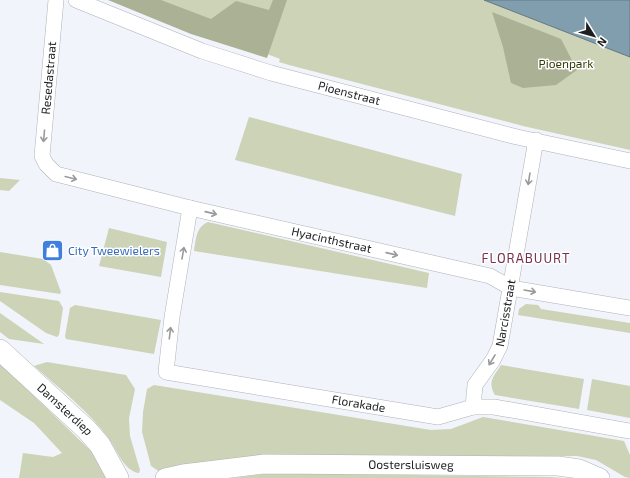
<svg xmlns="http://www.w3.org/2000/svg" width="630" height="478" viewBox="0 0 630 478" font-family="'Exo 2',sans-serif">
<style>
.green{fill:#cdd3b7}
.forest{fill:#abb194}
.water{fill:#809eae;stroke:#627883}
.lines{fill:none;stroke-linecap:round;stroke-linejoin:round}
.minor-casing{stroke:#aeb2b7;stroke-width:16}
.tertiary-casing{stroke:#aeb2b7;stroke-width:20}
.secondary-casing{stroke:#aeb2b7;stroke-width:22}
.minor{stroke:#fff;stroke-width:15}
.tertiary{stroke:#fff;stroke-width:19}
.secondary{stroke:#fff;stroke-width:21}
.oneway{stroke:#999a9b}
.labels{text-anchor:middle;stroke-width:3;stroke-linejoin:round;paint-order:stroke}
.park-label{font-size:12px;fill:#353b08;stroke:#fff}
.street-label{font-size:12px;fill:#1c1e20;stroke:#fff}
.shop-label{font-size:12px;fill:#366cbe;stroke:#fff;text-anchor:start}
.neighbourhood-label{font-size:13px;letter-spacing:1px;fill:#76324c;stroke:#fff}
</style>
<rect width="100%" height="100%" fill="#f1f4fb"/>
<g class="green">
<polygon points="125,0 630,0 630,150 523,126 289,65 279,62 280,59"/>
<polygon points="249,117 462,174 455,216 235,160"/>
<polygon points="0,178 20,180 9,191 0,190"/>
<path d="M 208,222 L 429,273 L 427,288 L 194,251 C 196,239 196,227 208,222 Z"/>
<polygon points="109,228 167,242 161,277 99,266"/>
<polygon points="0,252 43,259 51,265 61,292 60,294 0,285"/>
<polygon points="0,292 59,301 63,308 59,335 57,337 46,333 0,301"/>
<polygon points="526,304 538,305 541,309 630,323 630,333 518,315 519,309"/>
<polygon points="75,305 161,320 154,354 66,339 65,336 70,308"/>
<polygon points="0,313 44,344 9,339 0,332"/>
<path d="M 47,362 L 126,375 L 135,389 L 129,418 L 130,436 L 140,470 L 139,473 C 124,471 117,450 109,439 C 89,411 60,389 34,366 Z"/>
<polygon points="0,363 96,456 106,478 19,478 23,453 53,457 62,453 34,423 0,400"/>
<path d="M 501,365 L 584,379 L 579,409 L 495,395 C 487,382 494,376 501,365 Z"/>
<polygon points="592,379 630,386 630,418 587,410"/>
<polygon points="154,385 431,430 451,429 483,417 624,441 630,455 630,478 625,477 596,460 577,456 360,458 160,472 151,466 142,432 143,412 147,389"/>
<polygon points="272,473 551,477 562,478 234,478"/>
</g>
<g class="forest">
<polygon points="108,0 161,0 211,19 236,1 269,10 273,0 287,0 267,58 191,34"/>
<polygon points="492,12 561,39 577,70 556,85 523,88 511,83 503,47"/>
</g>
<polygon class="water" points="484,0 630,0 630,57"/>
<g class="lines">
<defs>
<g id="minor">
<path id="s1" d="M 56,0 L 42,156 L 46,164 L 56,174 L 190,208 L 490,276 L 511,288 L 630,308"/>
<path id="s2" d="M 76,0 L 202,51 L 271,73 L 517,137 L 630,161"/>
<path id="s3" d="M 190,208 L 172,317 L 166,372 L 438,417 L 473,407 L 494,407 L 630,431"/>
<path id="s4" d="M 473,407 L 475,385 L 493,360 L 500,346 L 536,140"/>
</g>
<g id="tertiary">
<path id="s5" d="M 165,478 L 183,474 L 264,464 L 558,466 L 579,469 L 600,478"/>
</g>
<g id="secondary">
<path id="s6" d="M 0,350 L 87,430 L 100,445 L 118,478"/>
</g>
</defs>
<use href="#minor" class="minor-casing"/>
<use href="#tertiary" class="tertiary-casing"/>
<use href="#secondary" class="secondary-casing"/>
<use href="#minor" class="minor"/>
<use href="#tertiary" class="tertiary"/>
<use href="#secondary" class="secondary"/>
</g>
<defs><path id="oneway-shaft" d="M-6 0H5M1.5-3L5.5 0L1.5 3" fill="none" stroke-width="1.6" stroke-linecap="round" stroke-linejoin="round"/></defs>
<g class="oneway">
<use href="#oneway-shaft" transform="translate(44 136) rotate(95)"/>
<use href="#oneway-shaft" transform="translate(71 178) rotate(14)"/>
<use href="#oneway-shaft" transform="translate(529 179) rotate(99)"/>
<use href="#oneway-shaft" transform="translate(211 213) rotate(13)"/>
<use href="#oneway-shaft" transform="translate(183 253) rotate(-80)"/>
<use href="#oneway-shaft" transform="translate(392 254) rotate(13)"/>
<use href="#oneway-shaft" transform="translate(530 291) rotate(10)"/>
<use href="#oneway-shaft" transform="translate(170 333) rotate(-83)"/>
<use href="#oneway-shaft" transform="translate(492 360) rotate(121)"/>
</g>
<defs>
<symbol id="shop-square" viewBox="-11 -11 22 22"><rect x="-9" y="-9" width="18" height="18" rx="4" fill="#3f7fe0" stroke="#fff"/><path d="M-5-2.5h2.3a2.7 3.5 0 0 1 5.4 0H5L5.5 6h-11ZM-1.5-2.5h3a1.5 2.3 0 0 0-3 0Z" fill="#fff"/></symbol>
</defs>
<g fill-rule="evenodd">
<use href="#shop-square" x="40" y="238" width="25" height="25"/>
</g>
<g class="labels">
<g class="park-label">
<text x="566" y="68">Pioenpark</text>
</g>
<g class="street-label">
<text transform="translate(49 78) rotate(-85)" y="4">Resedastraat</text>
<text dy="4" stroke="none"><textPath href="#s2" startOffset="289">Pioenstraat</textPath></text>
<text dy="4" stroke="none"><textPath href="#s1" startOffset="463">Hyacinthstraat</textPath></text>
<text dy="4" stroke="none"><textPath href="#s4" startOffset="102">Narcisstraat</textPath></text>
<text dy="4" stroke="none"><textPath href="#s3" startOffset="361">Florakade</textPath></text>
<text dy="4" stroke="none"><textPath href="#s6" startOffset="88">Damsterdiep</textPath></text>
<text dy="4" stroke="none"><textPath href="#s5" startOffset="247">Oostersluisweg</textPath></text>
</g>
<g class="shop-label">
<text x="68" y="255">City Tweewielers</text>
</g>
<g class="neighbourhood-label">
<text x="526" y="263">FLORABUURT</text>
</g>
</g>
<g transform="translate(594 36) rotate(127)" stroke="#ffffff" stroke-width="3" paint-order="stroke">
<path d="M0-3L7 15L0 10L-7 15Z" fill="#1c1e20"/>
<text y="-6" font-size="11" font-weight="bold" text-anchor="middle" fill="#1c1e20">N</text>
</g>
</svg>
